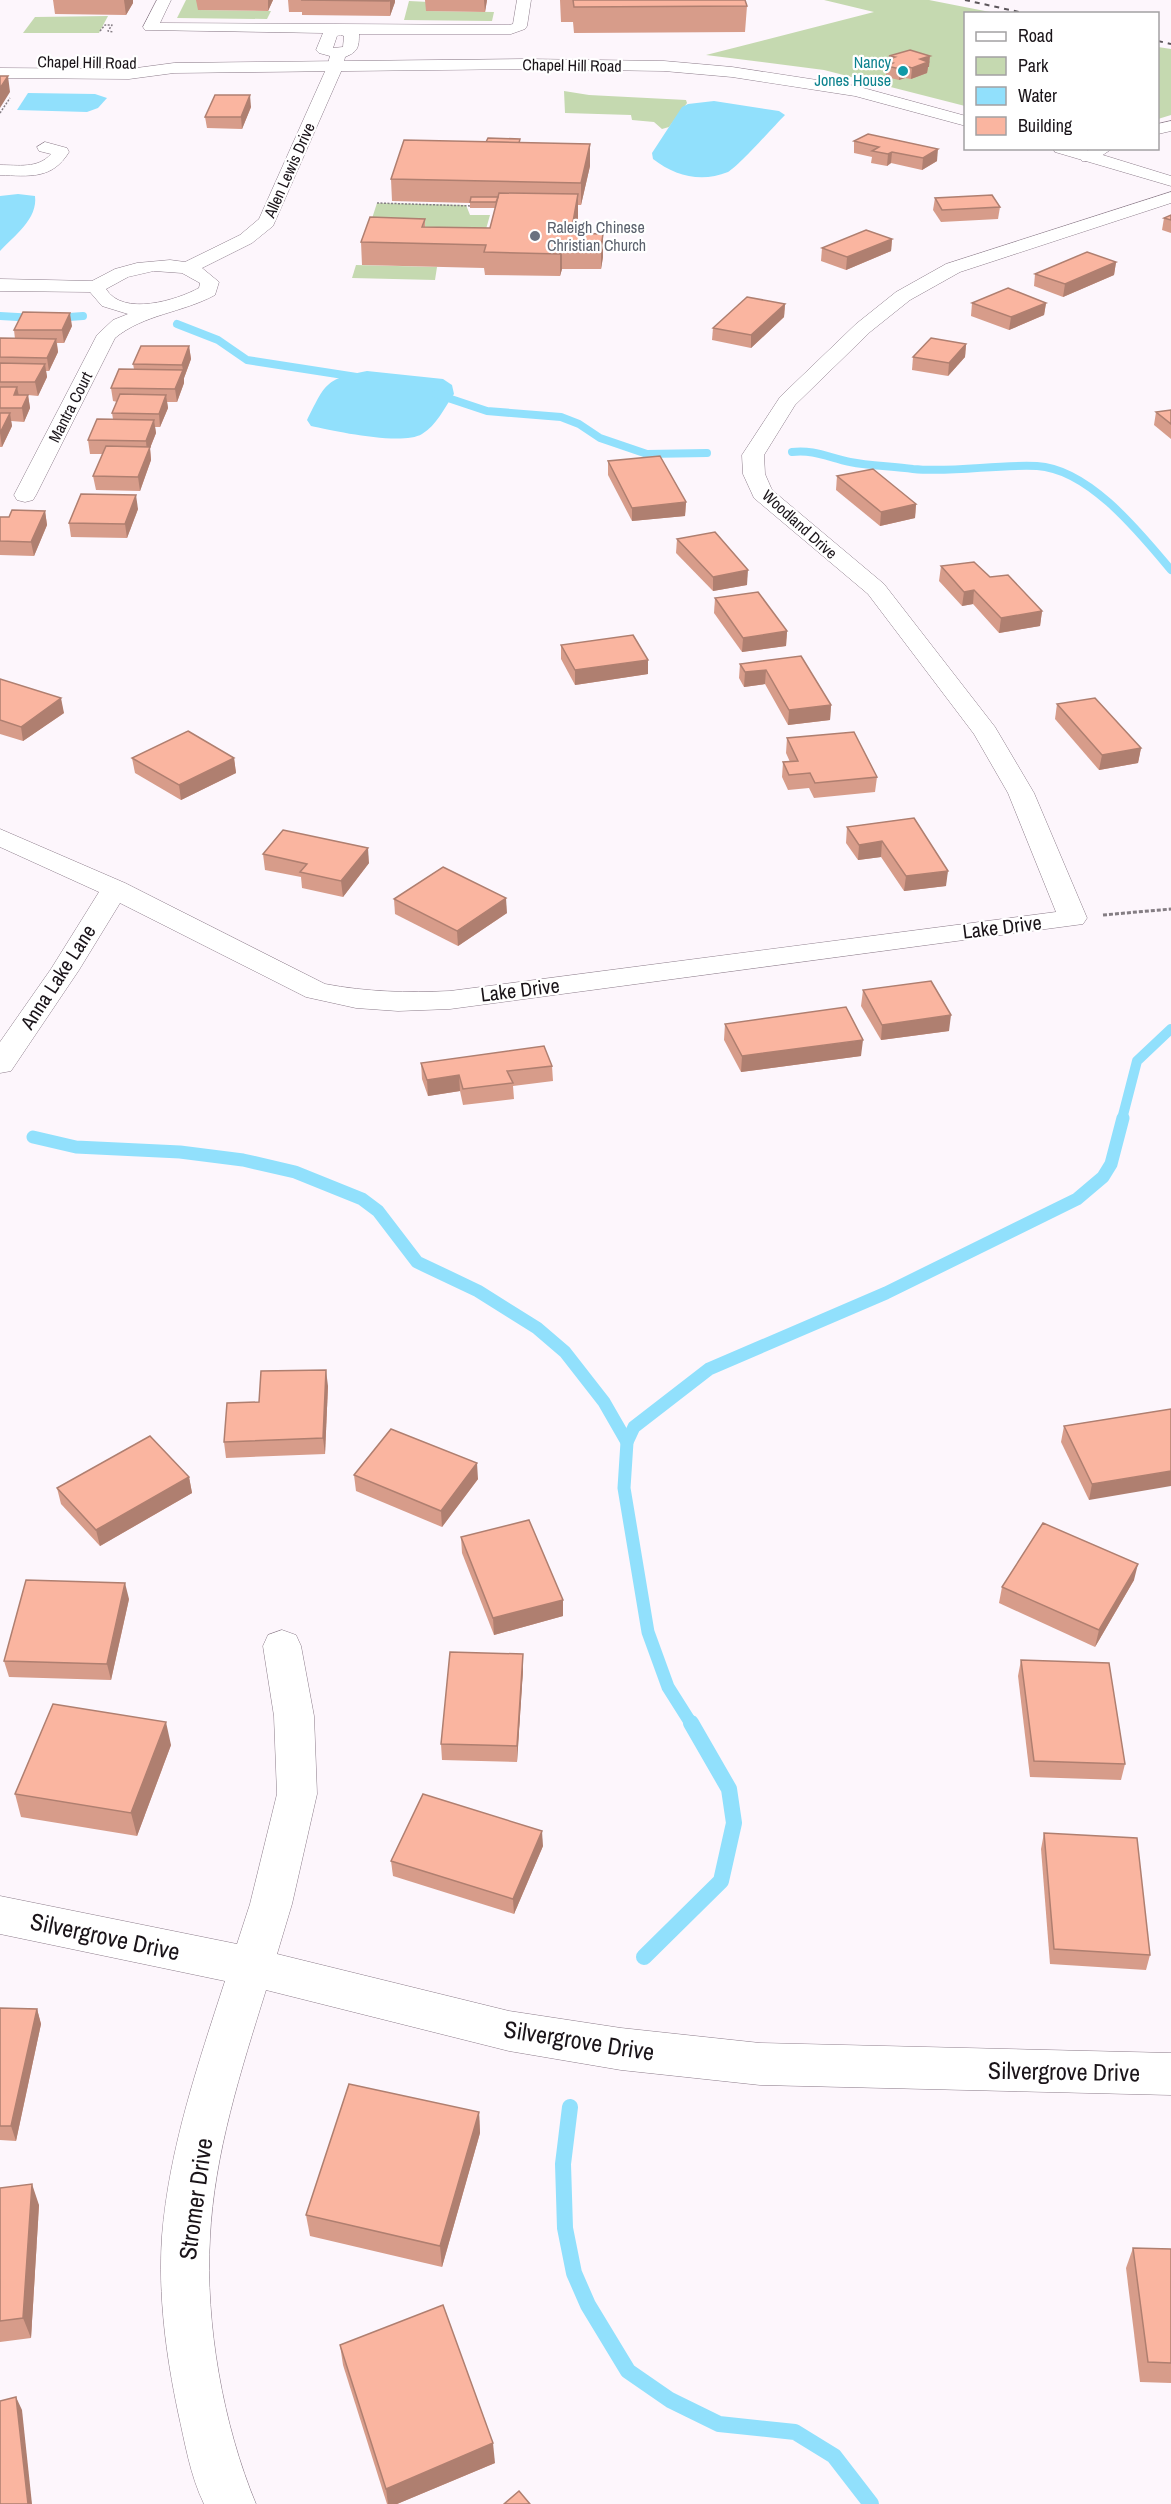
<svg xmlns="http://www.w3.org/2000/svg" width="1171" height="2504" viewBox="0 0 1171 2504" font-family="'Archivo Narrow',sans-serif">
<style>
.green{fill:#c5d9b0}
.water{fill:#91e0fc}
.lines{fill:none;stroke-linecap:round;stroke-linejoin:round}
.stream-far3{stroke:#91e0fc;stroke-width:8}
.stream-far2{stroke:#91e0fc;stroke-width:10}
.stream-far1{stroke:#91e0fc;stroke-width:13}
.stream{stroke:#91e0fc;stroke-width:16}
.minor-casing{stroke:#8d7d8b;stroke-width:1}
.major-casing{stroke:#8d7d8b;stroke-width:1}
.path-far1{stroke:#847d83;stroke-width:1.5;stroke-dasharray:2 1.5;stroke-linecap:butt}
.path{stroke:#847d83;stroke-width:3;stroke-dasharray:4 2;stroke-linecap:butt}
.minor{fill:#fff;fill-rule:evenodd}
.major{fill:#fff;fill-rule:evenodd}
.rail{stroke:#5c565b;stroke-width:2;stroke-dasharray:5 5;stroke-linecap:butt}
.wall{fill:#d79c8a}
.shaded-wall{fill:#af7f70}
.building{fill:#fab5a0;stroke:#af7f70;stroke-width:1.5}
.culture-dot{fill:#0f9aa8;stroke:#fff;stroke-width:2}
.worship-dot{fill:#6b7280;stroke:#fff;stroke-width:2}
.labels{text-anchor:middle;stroke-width:4.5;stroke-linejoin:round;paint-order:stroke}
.far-street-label{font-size:16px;fill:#1a1419;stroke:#fff}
.far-culture-label{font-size:16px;fill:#0d838f;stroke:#fff;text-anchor:end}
.far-worship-label{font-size:16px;fill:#5b616d;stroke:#fff;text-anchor:start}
.street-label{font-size:20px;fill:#1a1419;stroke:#fff}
.near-street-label{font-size:24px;fill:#1a1419;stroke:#fff}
</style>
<rect width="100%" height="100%" fill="#fdf6fc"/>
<g class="green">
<polygon points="186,0 203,0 198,10 271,11 267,19 177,18"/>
<polygon points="824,0 929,0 995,13 966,14 965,106 824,70 706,55 874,12"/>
<polygon points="409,1 429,2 426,11 494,12 492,21 404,20"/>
<polygon points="108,16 99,33 23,33 35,17"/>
<polygon points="1158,47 1171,49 1171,115 1158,119"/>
<polygon points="564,91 589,95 686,100 687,103 669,127 662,129 654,122 632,120 631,115 565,113"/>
<polygon points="377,203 466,205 470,215 490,215 481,247 366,237"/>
<polygon points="356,265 437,267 435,280 352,278"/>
</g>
<g class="water">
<polygon points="28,93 95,94 107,98 98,108 87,112 17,110"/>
<path d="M 714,101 L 779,111 L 785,115 C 774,126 738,167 728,172 C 701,183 675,176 653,159 L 652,153 L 682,107 L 688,104 Z"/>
<path d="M 18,194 L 35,196 C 38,219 14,236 0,251 L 0,196 Z"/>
<path d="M 367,371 L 443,379 L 452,385 L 454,394 C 444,408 437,425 422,434 C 402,446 334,431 311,426 L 307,420 C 326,383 325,379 367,371 Z"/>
</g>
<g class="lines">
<g class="stream-far3">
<polyline points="0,316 35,318"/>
<polyline points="55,318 83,316"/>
<polyline points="177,324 218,340 247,360 363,378"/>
<polyline points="436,394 487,411 561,417 579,424 600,438 647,454 707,453"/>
<path d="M 792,452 C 813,449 830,458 850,462 C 870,466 893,466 913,469 C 954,473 996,464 1037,466 C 1089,469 1140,533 1171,570"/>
</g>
<polyline class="stream-far2" points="1122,1119 1137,1061 1171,1029"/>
<g class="stream-far1">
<polyline points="33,1137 76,1147 180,1152 243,1160 295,1172 362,1199 378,1211 417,1262 478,1291 537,1328 565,1352 604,1402 627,1442"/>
<polyline points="692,1725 668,1687 648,1632 624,1488 627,1442 634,1427 709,1369 886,1293 1077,1199 1103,1177 1111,1164 1123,1118"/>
</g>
<g class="stream">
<polyline points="644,1957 721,1881 734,1823 729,1789 691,1723"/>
<polyline points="570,2107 563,2164 565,2228 574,2273 588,2305 628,2371 670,2400 719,2424 795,2432 834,2456 871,2504"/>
</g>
<defs>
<g id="minor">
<path d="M 157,0 L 171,0 L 160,23 L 509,25 L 513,24 L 517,0 L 531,0 L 527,26 L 525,29 L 511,34 L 359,34 C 359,47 358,52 345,57 L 343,67 L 273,226 L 252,243 L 202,268 L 219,282 L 215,295 C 182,313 144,314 115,338 L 36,495 L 33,500 L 25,502 L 17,500 L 14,495 L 97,335 L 113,320 L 128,314 L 102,306 L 90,292 L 0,291 L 0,279 L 92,281 L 115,269 L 137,263 L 170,260 L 185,262 L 240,235 L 259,219 L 327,67 L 330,56 L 319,53 L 316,50 L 323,33 L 145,30 L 143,27 ZM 341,35 L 344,36 L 343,47 L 333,48 L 337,36 ZM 154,271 L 182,273 L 200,283 L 199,288 C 177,300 123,317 106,289 L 128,277 Z"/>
<polygon points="1171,121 1171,131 1158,134 1158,124"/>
<path d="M 45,142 L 67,148 L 69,152 C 52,180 29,176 0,175 L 0,165 C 18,165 38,169 51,154 L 39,151 L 37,147 Z"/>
<polygon points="1091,148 1113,148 1094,161 1082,161 1080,157"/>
<path d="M 1171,192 L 1171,203 L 960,272 L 910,300 L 870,332 L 795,405 L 764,455 L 765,474 L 772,490 L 884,584 L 995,727 L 1034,793 L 1087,918 L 1083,924 L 450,1009 L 398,1011 L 356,1008 L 306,997 L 120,903 L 79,970 L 11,1071 L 0,1073 L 0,1042 L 51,969 L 99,892 L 0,847 L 0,829 L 125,883 L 325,984 C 367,992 407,993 450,991 L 1056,912 L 1008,793 L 974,734 L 868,594 L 754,498 L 743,474 L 742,455 L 780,397 L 856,324 L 896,292 L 946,264 Z"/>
<path d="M 282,1630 L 296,1635 L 301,1646 L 314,1716 L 317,1794 L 292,1904 L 277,1954 L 509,2011 L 621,2028 L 760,2043 L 1171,2053 L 1171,2095 L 760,2085 L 621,2070 L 509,2051 L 266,1990 C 241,2070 214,2154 210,2238 C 205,2323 223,2425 256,2504 L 204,2504 C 190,2475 185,2443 178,2412 C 166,2355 158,2295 162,2236 C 169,2149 198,2064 225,1981 L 0,1934 L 0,1896 L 237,1944 L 250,1904 L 277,1794 L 274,1716 L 263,1646 L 268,1635 Z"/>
</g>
<g id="major">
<polygon points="525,59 664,61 732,67 856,86 966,116 966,126 855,96 732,77 664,71 525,69 174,73 129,79 0,78 0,68 129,69 174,63"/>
<polygon points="1053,148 1080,148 1171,176 1171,186 1055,152"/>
</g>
</defs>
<use href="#minor" class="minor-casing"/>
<use href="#major" class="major-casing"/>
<g class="path-far1">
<polyline points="100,31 105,25 112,25 108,31 113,32"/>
<polyline points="0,113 10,98"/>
<polyline points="377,203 472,206"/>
</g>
<polyline class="path" points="1103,915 1171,909"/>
<use href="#minor" class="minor"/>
<use href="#major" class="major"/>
<g class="rail">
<polyline points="965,0 1028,14"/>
<polyline points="1158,41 1171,44"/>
</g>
</g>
<g class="wall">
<polygon points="53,0 133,0 133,3 126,15 55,14"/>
<polygon points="196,0 273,0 268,11 198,10"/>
<polygon points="288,0 395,0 395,2 390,16 302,15 302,12 289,12"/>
<polygon points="425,0 487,0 485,12 426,11"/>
<polygon points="560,0 745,0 747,6 745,32 574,33 573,22 561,22"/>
<polygon points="889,56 929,67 928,67 927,73 911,79 905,78 899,80 886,77 886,73 884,72 885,61 889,59"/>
<polygon points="251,107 242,129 207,128 205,117"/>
<polygon points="868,134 937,161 922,170 891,163 887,166 871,163 872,157 854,153 854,141"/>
<polygon points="520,139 520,143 590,166 581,205 578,205 578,217 576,233 603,234 603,257 601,269 562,269 560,276 485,275 484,268 362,265 361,242 425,219 425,227 490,228 495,208 470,208 470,203 392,201 391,179 486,142"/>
<polygon points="935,198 1000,207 998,219 941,222 933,210"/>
<polygon points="1171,215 1171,233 1162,230 1164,218"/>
<polygon points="892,239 891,251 846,270 821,261 822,248"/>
<polygon points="1116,262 1114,275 1063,297 1034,286 1035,274"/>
<polygon points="972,303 1046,303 1044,315 1009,330 971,316"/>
<polygon points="785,304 784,317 751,348 712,340 713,328"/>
<polygon points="72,326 64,343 57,343 58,352 49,371 46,371 47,377 38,396 28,395 30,408 24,422 11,421 12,426 2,447 0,447 0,338 15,339 14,330"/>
<polygon points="966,344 965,357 948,376 912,370 913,357"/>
<polygon points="189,346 191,359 184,378 184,383 177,402 167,402 168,408 160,427 155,427 156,433 150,448 151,460 140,491 96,490 93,476 103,454 90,454 88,440 113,419 112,413 117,402 113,401 111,388 134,369 133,364"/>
<polygon points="1171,410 1171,439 1154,425 1156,412"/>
<polygon points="608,461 686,502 685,516 632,521 608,475"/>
<polygon points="837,476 916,504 915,518 880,526 836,490"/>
<polygon points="138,509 127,538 71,537 69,523"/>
<polygon points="45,511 47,525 34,556 0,555 0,517 9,517"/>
<polygon points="677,539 747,585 713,591 676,553"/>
<polygon points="941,566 990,577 1042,611 1040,626 999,633 973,604 962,606 939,581"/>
<polygon points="715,598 787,631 786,646 742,652 714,613"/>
<polygon points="561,645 648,660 648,674 575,685 561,659"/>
<polygon points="801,656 831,705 830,720 788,725 765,684 744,687 739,678 740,664"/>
<polygon points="0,679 64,713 23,741 0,734"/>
<polygon points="1057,704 1141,748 1138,763 1099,770 1055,719"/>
<polygon points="787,738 877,777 875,792 814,798 809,788 788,790 782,777 783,762 790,762 786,753"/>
<polygon points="132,758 234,758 236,773 181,800 135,773"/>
<polygon points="914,818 946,886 904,891 881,857 858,860 846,843 847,827"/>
<polygon points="263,854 369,863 343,897 302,888 301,877 265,870"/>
<polygon points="394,899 507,913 458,946 395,914"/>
<polygon points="863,990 949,1031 881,1040 861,1006"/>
<polygon points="725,1024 861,1056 741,1072 724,1040"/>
<polygon points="421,1063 552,1066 553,1081 513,1086 514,1099 463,1105 460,1091 428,1096 422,1079"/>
<polygon points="328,1386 325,1454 226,1458 224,1442 259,1402"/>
<polygon points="1171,1409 1089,1500 1061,1442 1064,1426"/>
<polygon points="354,1475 478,1479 442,1527 356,1491"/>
<polygon points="189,1477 192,1493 100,1546 61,1504 57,1488"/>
<polygon points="461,1537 563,1600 563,1616 494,1635 462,1553"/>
<polygon points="1134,1580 1095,1647 999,1603 1002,1587"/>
<polygon points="129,1599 111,1680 9,1677 4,1661"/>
<polygon points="1021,1660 1125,1764 1121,1780 1030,1777 1018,1676"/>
<polygon points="523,1670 517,1762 442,1760 441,1744"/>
<polygon points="171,1745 137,1836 21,1817 15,1794"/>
<polygon points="1044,1833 1150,1955 1146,1970 1050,1964 1041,1849"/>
<polygon points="543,1846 514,1914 393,1876 391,1861"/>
<polygon points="0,2008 37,2009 41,2024 16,2141 0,2140"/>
<polygon points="479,2112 480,2133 442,2267 310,2236 306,2215"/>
<polygon points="0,2188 39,2205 31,2338 0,2342"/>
<polygon points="1133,2248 1171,2249 1171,2383 1140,2382 1126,2268"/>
<polygon points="340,2345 495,2463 397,2504 387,2504 343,2365"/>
</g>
<g class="shaded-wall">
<polygon points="124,0 133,0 133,3 126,15"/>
<polygon points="268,0 273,0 268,11"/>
<polygon points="390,0 395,0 395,2 390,16"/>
<polygon points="484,0 487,0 485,12"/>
<polygon points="930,56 929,67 928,67 927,73 911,79 912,68 920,59"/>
<polygon points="906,66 905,78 899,80 900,69"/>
<polygon points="8,76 10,92 0,108 0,88"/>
<polygon points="250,95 251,107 242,129 241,117"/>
<polygon points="590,144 590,166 581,205 581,183"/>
<polygon points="938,149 937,161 922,170 923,158"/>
<polygon points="892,152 891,163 887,166 888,154"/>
<polygon points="578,194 578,217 573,246 571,233"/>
<polygon points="603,234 603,257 601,269 601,247"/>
<polygon points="892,239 891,251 846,270 847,257"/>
<polygon points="562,246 562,269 560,276 560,254"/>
<polygon points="1116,262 1114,275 1063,297 1065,284"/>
<polygon points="1046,303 1044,315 1009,330 1011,317"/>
<polygon points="785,304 784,317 751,348 751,335"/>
<polygon points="70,313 72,326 64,343 62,330"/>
<polygon points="56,339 58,352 49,371 47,358"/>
<polygon points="966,344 965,357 948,376 949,363"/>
<polygon points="189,346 191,359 184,378 184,383 177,402 175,389 183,370 182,365"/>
<polygon points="45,364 47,377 38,396 35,382"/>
<polygon points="17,387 20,401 14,395"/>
<polygon points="28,395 30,408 24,422 22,408"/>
<polygon points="166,395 168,408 160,427 159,414"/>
<polygon points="10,413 12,426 2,447 0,433"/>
<polygon points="154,420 156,433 150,448 151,460 140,491 138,477 147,453 146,441"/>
<polygon points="136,495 138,509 127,538 125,524"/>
<polygon points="686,502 685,516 632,521 632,508"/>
<polygon points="916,504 915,518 880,526 881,512"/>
<polygon points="45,511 47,525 34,556 31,542"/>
<polygon points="748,570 747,585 713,591 713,577"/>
<polygon points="974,590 973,604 962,606 964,592"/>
<polygon points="1042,611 1040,626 999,633 1001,618"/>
<polygon points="787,631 786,646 742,652 743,638"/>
<polygon points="648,660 648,674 575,685 575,670"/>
<polygon points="766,670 765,684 744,687 745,672"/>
<polygon points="61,698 64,713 23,741 21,727"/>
<polygon points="831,705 830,720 788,725 789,710"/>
<polygon points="1141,748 1138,763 1099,770 1102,755"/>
<polygon points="234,758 236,773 181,800 179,785"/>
<polygon points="882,841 881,857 858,860 859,845"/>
<polygon points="368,848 369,863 343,897 341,881"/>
<polygon points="948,871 946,886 904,891 906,876"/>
<polygon points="506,898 507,913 458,946 457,931"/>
<polygon points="951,1015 949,1031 881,1040 882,1025"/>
<polygon points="863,1040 861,1056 741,1072 742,1056"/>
<polygon points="459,1075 460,1091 428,1096 427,1080"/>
<polygon points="326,1370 328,1386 325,1454 323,1438"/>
<polygon points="477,1463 478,1479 442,1527 441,1511"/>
<polygon points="1171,1471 1171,1486 1089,1500 1092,1484"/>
<polygon points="189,1477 192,1493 100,1546 96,1530"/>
<polygon points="1138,1564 1134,1580 1095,1647 1099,1630"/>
<polygon points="125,1583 129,1599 111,1680 107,1664"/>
<polygon points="563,1600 563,1616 494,1635 493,1618"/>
<polygon points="523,1654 523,1670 517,1762 517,1746"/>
<polygon points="166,1722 171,1745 137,1836 131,1813"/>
<polygon points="542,1831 543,1846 514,1914 513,1899"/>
<polygon points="37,2009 41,2024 16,2141 11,2126"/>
<polygon points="479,2112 480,2133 442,2267 440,2246"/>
<polygon points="32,2184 39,2205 31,2338 23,2318"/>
<polygon points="16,2397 22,2410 32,2504 28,2504"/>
<polygon points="493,2443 495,2463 397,2504 388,2504 386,2489"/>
</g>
<g class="building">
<polygon points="301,0 390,0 389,1"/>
<polygon points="573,0 745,0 747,6 574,7"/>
<polygon points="910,50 930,56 920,59 928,62 912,68 906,66 900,69 887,66 893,63 885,61 895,57 889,56"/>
<polygon points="0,76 8,76 0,88"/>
<polygon points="215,95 250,95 241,117 205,117"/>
<polygon points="868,134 938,149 923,158 892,152 888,154 872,151 879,147 854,141"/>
<polygon points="488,138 520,139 519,143 486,142"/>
<polygon points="404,140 590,144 581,183 391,179"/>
<polygon points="499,193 578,194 571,233 603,234 601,247 562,246 560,254 484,252 486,245 361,242 370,217 425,219 422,227 490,228"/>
<polygon points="992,195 1000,207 942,210 935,198"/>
<polygon points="471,197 498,197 496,202 470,202"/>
<polygon points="1171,215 1171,220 1164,218"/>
<polygon points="866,230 892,239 847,257 822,248"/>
<polygon points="1087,252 1116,262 1065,284 1035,274"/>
<polygon points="1008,288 1046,303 1011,317 972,303"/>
<polygon points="747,297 785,304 751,335 713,328"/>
<polygon points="23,312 70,313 62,330 14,330"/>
<polygon points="0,338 56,339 47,358 0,357"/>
<polygon points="931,338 966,344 949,363 913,357"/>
<polygon points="141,346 189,346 182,365 133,364"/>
<polygon points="0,363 45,364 35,382 0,382"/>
<polygon points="119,369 183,370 175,389 111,388"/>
<polygon points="0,387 17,387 14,395 28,395 22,408 0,408"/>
<polygon points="120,394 166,395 159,414 112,413"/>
<polygon points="1171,410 1171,424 1156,412"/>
<polygon points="0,413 10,413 0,433"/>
<polygon points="97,419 154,420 146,441 88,440"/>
<polygon points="106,446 150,447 138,477 93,476"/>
<polygon points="660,456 686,502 632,508 608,461"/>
<polygon points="873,469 916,504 881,512 837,476"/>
<polygon points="81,494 136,495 125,524 69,523"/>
<polygon points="12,510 45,511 31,542 0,541 0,517 9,517"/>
<polygon points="715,532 748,570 713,577 677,539"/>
<polygon points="974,562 990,577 1008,575 1042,611 1001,618 974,590 964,592 941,566"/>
<polygon points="758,592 787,631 743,638 715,598"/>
<polygon points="633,635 648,660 575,670 561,645"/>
<polygon points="801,656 831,705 789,710 766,670 745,672 740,664"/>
<polygon points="0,679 61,698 21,727 0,720"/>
<polygon points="1095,698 1141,748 1102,755 1057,704"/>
<polygon points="188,731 234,758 179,785 132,758"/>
<polygon points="854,732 877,777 815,783 810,773 789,775 783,762 798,761 787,738"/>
<polygon points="914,818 948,871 906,876 882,841 859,845 847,827"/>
<polygon points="283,830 368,848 341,881 300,872 307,864 263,854"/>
<polygon points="443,867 506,898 457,931 394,899"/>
<polygon points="931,981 951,1015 882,1025 863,990"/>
<polygon points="846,1007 863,1040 742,1056 725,1024"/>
<polygon points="544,1046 552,1066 507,1071 513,1083 463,1089 459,1075 427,1080 421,1063"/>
<polygon points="326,1370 323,1438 224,1442 227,1403 259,1402 261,1371"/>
<polygon points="1171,1409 1171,1471 1092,1484 1064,1426"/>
<polygon points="391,1429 477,1463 441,1511 354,1475"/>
<polygon points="150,1436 189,1477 96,1530 57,1488"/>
<polygon points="529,1520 563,1600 493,1618 461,1537"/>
<polygon points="1043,1523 1138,1564 1099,1630 1002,1587"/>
<polygon points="26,1580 125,1583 107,1664 4,1661"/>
<polygon points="450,1652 523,1654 517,1746 441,1744"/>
<polygon points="1021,1660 1109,1663 1125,1764 1034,1761"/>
<polygon points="53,1704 166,1722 131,1813 15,1794"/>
<polygon points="423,1794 542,1831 513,1899 391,1861"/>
<polygon points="1044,1833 1137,1838 1150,1955 1054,1949"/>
<polygon points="0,2008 37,2009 11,2126 0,2126"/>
<polygon points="349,2084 479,2112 440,2246 306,2215"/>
<polygon points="32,2184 23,2318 0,2321 0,2188"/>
<polygon points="1133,2248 1171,2249 1171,2363 1148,2362"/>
<polygon points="443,2305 493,2443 386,2489 340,2345"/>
<polygon points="16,2397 28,2504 0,2504 0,2401"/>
<polygon points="519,2491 530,2504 504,2504"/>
</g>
<circle class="culture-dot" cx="903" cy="71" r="6"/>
<circle class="worship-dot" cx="535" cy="236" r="6"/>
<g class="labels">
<g class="far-street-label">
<text transform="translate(87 62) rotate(1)" y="6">Chapel Hill Road</text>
<text transform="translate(572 65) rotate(1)" y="6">Chapel Hill Road</text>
<text transform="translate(289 170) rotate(-66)" y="6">Allen Lewis Drive</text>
<text transform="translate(70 407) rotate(-63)" y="6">Mantra Court</text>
<text transform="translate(800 524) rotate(42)" y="6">Woodland Drive</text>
</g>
<g class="far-culture-label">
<text x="891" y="68">Nancy<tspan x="891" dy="18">Jones House</tspan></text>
</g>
<g class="far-worship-label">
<text x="547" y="233">Raleigh Chinese<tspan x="547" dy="18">Christian Church</tspan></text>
</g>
<g class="street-label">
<text transform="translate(1002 927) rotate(-7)" y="7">Lake Drive</text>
<text transform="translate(58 977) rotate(-57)" y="7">Anna Lake Lane</text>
<text transform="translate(520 990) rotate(-7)" y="7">Lake Drive</text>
</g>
<g class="near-street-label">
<text transform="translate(105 1937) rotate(12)" y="8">Silvergrove Drive</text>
<text transform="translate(579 2041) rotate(9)" y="8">Silvergrove Drive</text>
<text transform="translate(1064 2072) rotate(1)" y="8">Silvergrove Drive</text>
<text transform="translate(196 2199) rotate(-82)" y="8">Stromer Drive</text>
</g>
</g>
<rect x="964" y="12" width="195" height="138" fill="#ffffff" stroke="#a3a1a3" stroke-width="1.5"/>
<rect x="976" y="32" width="30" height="9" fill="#ffffff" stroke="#a3a1a3" stroke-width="1.5"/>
<text x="1018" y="42" font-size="18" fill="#1a1419">Road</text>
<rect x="976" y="57" width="30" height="18" fill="#c5d9b0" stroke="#a3a1a3" stroke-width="1.5"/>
<text x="1018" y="72" font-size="18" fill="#1a1419">Park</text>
<rect x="976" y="87" width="30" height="18" fill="#91e0fc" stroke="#a3a1a3" stroke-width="1.5"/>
<text x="1018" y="102" font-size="18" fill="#1a1419">Water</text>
<rect x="976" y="117" width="30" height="18" fill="#fab5a0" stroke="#a3a1a3" stroke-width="1.5"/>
<text x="1018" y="132" font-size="18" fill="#1a1419">Building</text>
</svg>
